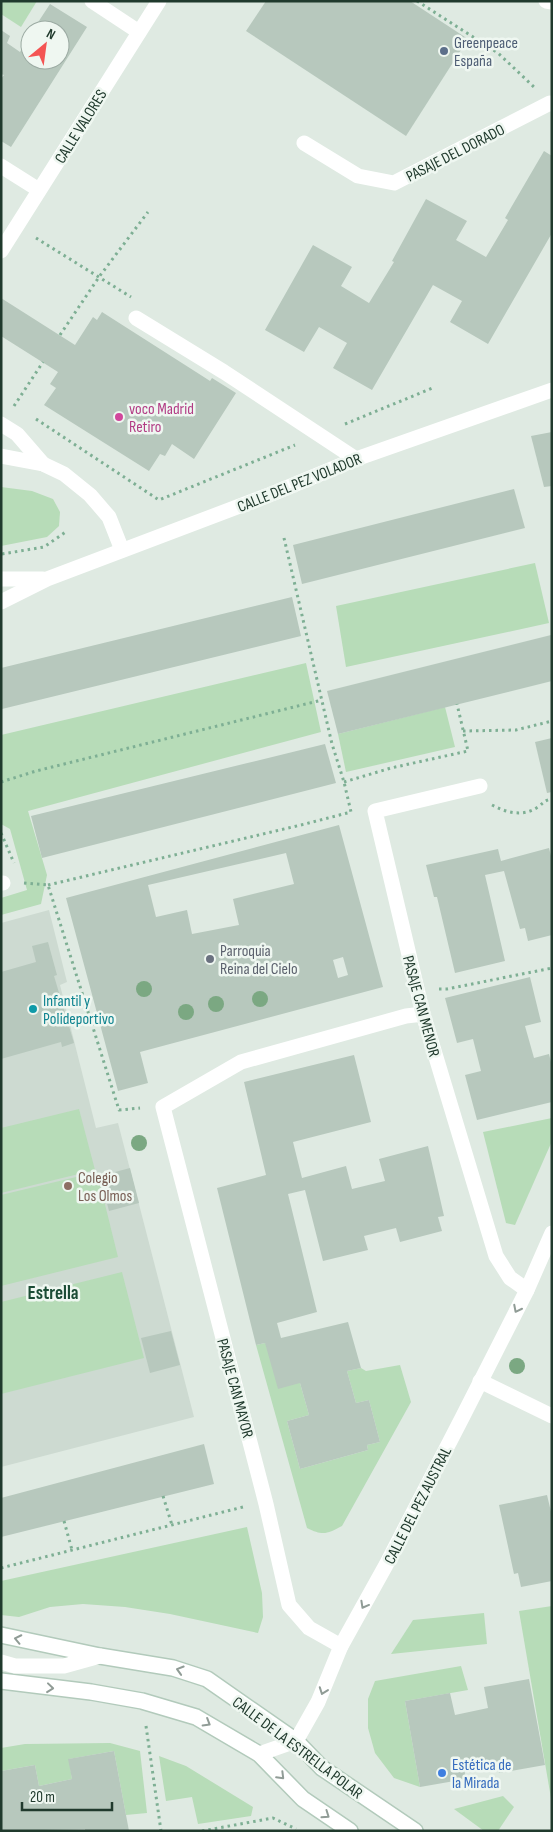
<svg xmlns="http://www.w3.org/2000/svg" width="553" height="1832" viewBox="0 0 553 1832" font-family="'Sofia Sans Condensed',sans-serif">
<style>
.built{fill:#cddad1}
.green{fill:#b7dcb8}
.building{fill:#b7c8bd;fill-rule:evenodd}
.lines{fill:none;stroke-linecap:round;stroke-linejoin:round}
.secondary-casing{stroke:#b2cabb;stroke-width:18}
.path{stroke:#7eaf94;stroke-width:3;stroke-dasharray:2.5 4;stroke-linecap:butt}
.lane{stroke:#fff;stroke-width:15}
.street{stroke:#fff;stroke-width:15}
.secondary{stroke:#fff;stroke-width:15}
.tree{fill:#7ba882}
.oneway{stroke:#909c96}
.service-dot{fill:#5c6f8a;stroke:#eff7f1;stroke-width:2}
.hotel-dot{fill:#d1479c;stroke:#eff7f1;stroke-width:2}
.worship-dot{fill:#6b7280;stroke:#eff7f1;stroke-width:2}
.culture-dot{fill:#0f9aa8;stroke:#eff7f1;stroke-width:2}
.education-dot{fill:#8d6e63;stroke:#eff7f1;stroke-width:2}
.shop-dot{fill:#3f7fe0;stroke:#eff7f1;stroke-width:2}
.labels{text-anchor:middle;stroke-width:5;stroke-linejoin:round;paint-order:stroke}
.service-label{font-size:16px;fill:#4e5e75;stroke:#eff7f1;text-anchor:start}
.street-label{font-size:16px;fill:#203a2d;stroke:#eff7f1}
.hotel-label{font-size:16px;fill:#b23c85;stroke:#eff7f1;text-anchor:start}
.worship-label{font-size:16px;fill:#5b616d;stroke:#eff7f1;text-anchor:start}
.culture-label{font-size:16px;fill:#0d838f;stroke:#eff7f1;text-anchor:start}
.education-label{font-size:16px;fill:#785e54;stroke:#eff7f1;text-anchor:start}
.shop-label{font-size:16px;fill:#366cbe;stroke:#eff7f1;text-anchor:start}
.quarter-label{font-size:19px;font-weight:bold;fill:#1b4c35;stroke:#eff7f1}
</style>
<rect width="100%" height="100%" fill="#dfeae2"/>
<polygon class="built" points="49,910 67,982 60,985 96,1128 118,1123 194,1417 1,1467 1,923"/>
<g class="green">
<polygon points="1,1 37,1 21,27 1,14"/>
<polygon points="1,487 32,491 53,499 60,512 59,526 47,537 1,546"/>
<polygon points="535,563 549,623 346,667 336,606"/>
<polygon points="306,663 321,732 28,811 47,875 41,904 1,915 1,898 27,890 10,829 1,824 1,735"/>
<polygon points="445,707 455,747 346,772 338,734"/>
<polygon points="79,1109 95,1170 1,1193 1,1128"/>
<polygon points="552,1118 552,1141 515,1225 506,1223 483,1132"/>
<polygon points="97,1172 118,1257 1,1286 1,1195"/>
<polygon points="122,1272 144,1358 1,1394 1,1302"/>
<path d="M 265,1343 L 300,1383 L 309,1415 L 287,1421 L 300,1469 L 368,1450 L 367,1445 L 380,1442 L 369,1400 L 356,1403 L 347,1371 L 361,1368 L 366,1371 L 400,1365 L 411,1402 L 342,1526 C 327,1534 323,1536 307,1528 L 256,1345 Z"/>
<polygon points="247,1527 262,1593 263,1617 258,1633 170,1614 125,1607 83,1604 50,1607 19,1617 1,1615 1,1581"/>
<polygon points="552,1606 552,1804 519,1611"/>
<polygon points="484,1613 487,1644 391,1654 413,1620"/>
<polygon points="461,1666 468,1690 405,1701 420,1787 394,1778 375,1753 368,1728 368,1699 375,1681"/>
<polygon points="110,1743 140,1751 147,1813 126,1815 114,1751 69,1759 72,1779 39,1786 35,1765 1,1771 1,1748 25,1744"/>
<polygon points="159,1756 186,1766 253,1807 251,1816 198,1824 192,1797 166,1801"/>
<polygon points="503,1796 514,1807 498,1831 484,1831 454,1809"/>
</g>
<g class="building">
<polygon points="266,1 410,1 468,39 406,136 246,31"/>
<polygon points="50,4 87,27 11,147 1,141 1,79 4,75 1,74 1,30 10,36 7,43 20,52 30,35 30,60 60,60 60,30 33,30"/>
<polygon points="544,151 552,156 552,233 488,344 450,322 462,301 433,285 372,390 333,368 347,343 319,327 304,352 265,330 313,245 352,267 341,286 369,303 394,262 392,261 426,199 467,221 456,240 486,257 508,220 505,218"/>
<polygon points="1,298 75,345 93,317 97,320 102,312 207,379 210,381 212,378 236,393 194,459 172,444 165,456 160,454 149,471 44,405 56,388 50,384 58,372 1,336"/>
<polygon points="552,432 552,486 544,487 531,436"/>
<polygon points="514,489 525,528 302,584 293,545"/>
<polygon points="292,597 301,636 2,709 1,668"/>
<polygon points="551,635 552,681 338,734 327,691"/>
<polygon points="552,738 552,792 547,793 535,742"/>
<polygon points="325,744 336,783 42,858 31,816"/>
<path d="M 339,825 L 383,987 L 140,1052 L 148,1083 L 118,1091 L 66,898 ZM 286,853 L 294,884 L 233,899 L 239,925 L 192,934 L 187,910 L 156,917 L 148,885 ZM 343,957 L 348,975 L 338,978 L 333,960 Z"/>
<polygon points="549,848 552,860 552,935 528,941 525,928 520,929 504,871 485,875 505,961 455,973 437,897 434,897 426,865 498,849 501,861"/>
<polygon points="48,942 57,975 54,976 74,1043 62,1047 61,1042 1,1059 1,972 36,962 32,946"/>
<polygon points="530,977 541,1022 525,1026 534,1058 549,1054 552,1066 552,1102 477,1120 465,1075 481,1071 473,1039 457,1043 445,998"/>
<polygon points="354,1055 371,1122 293,1142 302,1178 346,1166 352,1189 385,1181 379,1159 428,1146 444,1216 438,1217 442,1231 400,1242 396,1228 364,1236 368,1250 323,1261 305,1190 288,1194 317,1312 277,1323 281,1338 348,1322 361,1368 347,1371 356,1403 369,1400 380,1442 367,1445 368,1450 300,1469 287,1421 309,1415 300,1383 278,1389 265,1343 256,1345 217,1188 266,1175 244,1082"/>
<polygon points="130,1168 139,1203 109,1211 100,1176"/>
<polygon points="171,1331 180,1365 150,1373 141,1338"/>
<polygon points="204,1444 214,1484 1,1537 1,1498"/>
<polygon points="547,1495 552,1516 552,1581 521,1587 518,1573 514,1574 499,1505"/>
<polygon points="529,1679 545,1765 499,1773 497,1764 464,1769 466,1779 420,1787 405,1701 450,1693 455,1715 488,1708 484,1687"/>
<polygon points="114,1751 129,1831 85,1831 85,1829 1,1831 1,1771 35,1765 39,1786 72,1779 68,1759"/>
</g>
<g class="lines">
<defs>
<g id="secondary">
<polyline points="1,1635 100,1656 173,1668 207,1679 296,1741 322,1768 415,1831"/>
<polyline points="1,1681 91,1692 142,1701 196,1717 259,1754 303,1799 350,1831"/>
</g>
</defs>
<use href="#secondary" class="secondary-casing"/>
<g class="path">
<polyline points="417,1 498,53 534,87"/>
<polyline points="36,238 131,297"/>
<polyline points="60,335 99,277 148,212"/>
<polyline points="14,406 43,362"/>
<polyline points="36,419 159,500 295,445"/>
<polyline points="345,424 435,387"/>
<polyline points="2,554 44,547 67,531"/>
<polyline points="463,731 516,730 552,721"/>
<polyline points="1,782 36,771 322,700"/>
<polyline points="344,782 391,768 468,751 457,704"/>
<path d="M 492,805 C 507,813 523,817 538,807 C 543,803 545,800 552,799"/>
<polyline points="1,833 14,863"/>
<polyline points="24,883 48,885 119,1110 140,1108"/>
<polyline points="48,885 305,824 351,812 344,782 332,744 284,538"/>
<polyline points="439,989 447,989 552,968"/>
<polyline points="163,1496 172,1525"/>
<polyline points="64,1521 72,1550"/>
<polyline points="1,1568 243,1507"/>
<polyline points="146,1726 161,1831"/>
<polyline points="202,1831 273,1818 296,1829"/>
</g>
<g class="lane">
<polyline points="92,1 139,32"/>
<polyline points="1,166 39,190"/>
<polyline points="136,318 224,372 356,459"/>
<polyline points="1,424 17,434 43,464"/>
<polyline points="1,456 43,464 64,474 90,495 109,517 122,550"/>
<polyline points="480,1381 552,1416"/>
</g>
<g class="street">
<polyline points="546,1 552,2"/>
<polyline points="304,143 358,176 394,183 550,103 552,104"/>
<polyline points="1,251 159,1"/>
<polyline points="1,579 43,579"/>
<polyline points="1,602 47,579 274,493 356,459 552,390"/>
<polyline points="480,786 375,811 423,1014 496,1256 510,1278 527,1290"/>
<polyline points="1,883 3,883"/>
<polyline points="341,1646 309,1628 289,1605 266,1504 163,1107 241,1062 406,1016 423,1014"/>
<polyline points="1,1662 15,1666 64,1666 100,1656"/>
<polyline points="259,1754 296,1741 318,1702 341,1646 386,1565 462,1418 527,1290 552,1233"/>
</g>
<use href="#secondary" class="secondary"/>
</g>
<g class="tree">
<circle cx="144" cy="989" r="8"/>
<circle cx="260" cy="999" r="8"/>
<circle cx="216" cy="1004" r="8"/>
<circle cx="186" cy="1012" r="8"/>
<circle cx="139" cy="1143" r="8"/>
<circle cx="517" cy="1366" r="8"/>
</g>
<defs><path id="oneway-chevron" d="M-2-3.5L2.5 0L-2 3.5" fill="none" stroke-width="1.6" stroke-linecap="round" stroke-linejoin="round" transform="scale(1.25)"/></defs>
<g class="oneway">
<use href="#oneway-chevron" transform="translate(517 1309) rotate(117)"/>
<use href="#oneway-chevron" transform="translate(364 1605) rotate(119)"/>
<use href="#oneway-chevron" transform="translate(18 1639) rotate(-168)"/>
<use href="#oneway-chevron" transform="translate(180 1670) rotate(-163)"/>
<use href="#oneway-chevron" transform="translate(50 1688) rotate(6)"/>
<use href="#oneway-chevron" transform="translate(323 1691) rotate(110)"/>
<use href="#oneway-chevron" transform="translate(207 1723) rotate(31)"/>
<use href="#oneway-chevron" transform="translate(281 1776) rotate(45)"/>
<use href="#oneway-chevron" transform="translate(326 1815) rotate(35)"/>
</g>
<circle class="service-dot" cx="444" cy="51" r="5"/>
<circle class="hotel-dot" cx="119" cy="417" r="5"/>
<circle class="worship-dot" cx="210" cy="959" r="5"/>
<circle class="culture-dot" cx="33" cy="1009" r="5"/>
<circle class="education-dot" cx="68" cy="1186" r="5"/>
<circle class="shop-dot" cx="442" cy="1773" r="5"/>
<g class="labels">
<g class="service-label">
<text x="454" y="48">Greenpeace<tspan x="454" dy="18">España</tspan></text>
</g>
<g class="street-label">
<text transform="translate(80 126) rotate(-58)" y="6">CALLE VALORES</text>
<text transform="translate(455 152) rotate(-27)" y="6">PASAJE DEL DORADO</text>
<text transform="translate(299 482) rotate(-22)" y="6">CALLE DEL PEZ VOLADOR</text>
<text transform="translate(422 1006) rotate(75)" y="6">PASAJE CAN MENOR</text>
<text transform="translate(236 1388) rotate(75)" y="6">PASAJE CAN MAYOR</text>
<text transform="translate(417 1505) rotate(-63)" y="6">CALLE DEL PEZ AUSTRAL</text>
<text transform="translate(298 1747) rotate(37)" y="6">CALLE DE LA ESTRELLA POLAR</text>
</g>
<g class="hotel-label">
<text x="129" y="414">voco Madrid<tspan x="129" dy="18">Retiro</tspan></text>
</g>
<g class="worship-label">
<text x="220" y="956">Parroquia<tspan x="220" dy="18">Reina del Cielo</tspan></text>
</g>
<g class="culture-label">
<text x="43" y="1006">Infantil y<tspan x="43" dy="18">Polideportivo</tspan></text>
</g>
<g class="education-label">
<text x="78" y="1183">Colegio<tspan x="78" dy="18">Los Olmos</tspan></text>
</g>
<g class="shop-label">
<text x="452" y="1770">Estética de<tspan x="452" dy="18">la Mirada</tspan></text>
</g>
<g class="quarter-label">
<text x="53" y="1299">Estrella</text>
</g>
</g>
<rect width="553" height="1832" fill="none" stroke="#203a2d" stroke-width="5"/>
<g transform="translate(45 45) rotate(29)"><circle r="24" fill="#eff7f1" stroke="#9caba3"/>
<path d="M0-4L9 19L0 12L-9 19Z" fill="#f45453"/>
<text y="-8" font-size="14" font-weight="bold" text-anchor="middle" fill="#203a2d">N</text>
</g>
<path d="M22 1802v8h90v-8" fill="none" stroke="#203a2d" stroke-width="2.5"/>
<text x="30" y="1802" font-size="15" fill="#203a2d" stroke="#eff7f1" stroke-width="4" paint-order="stroke">20 m</text>
</svg>
